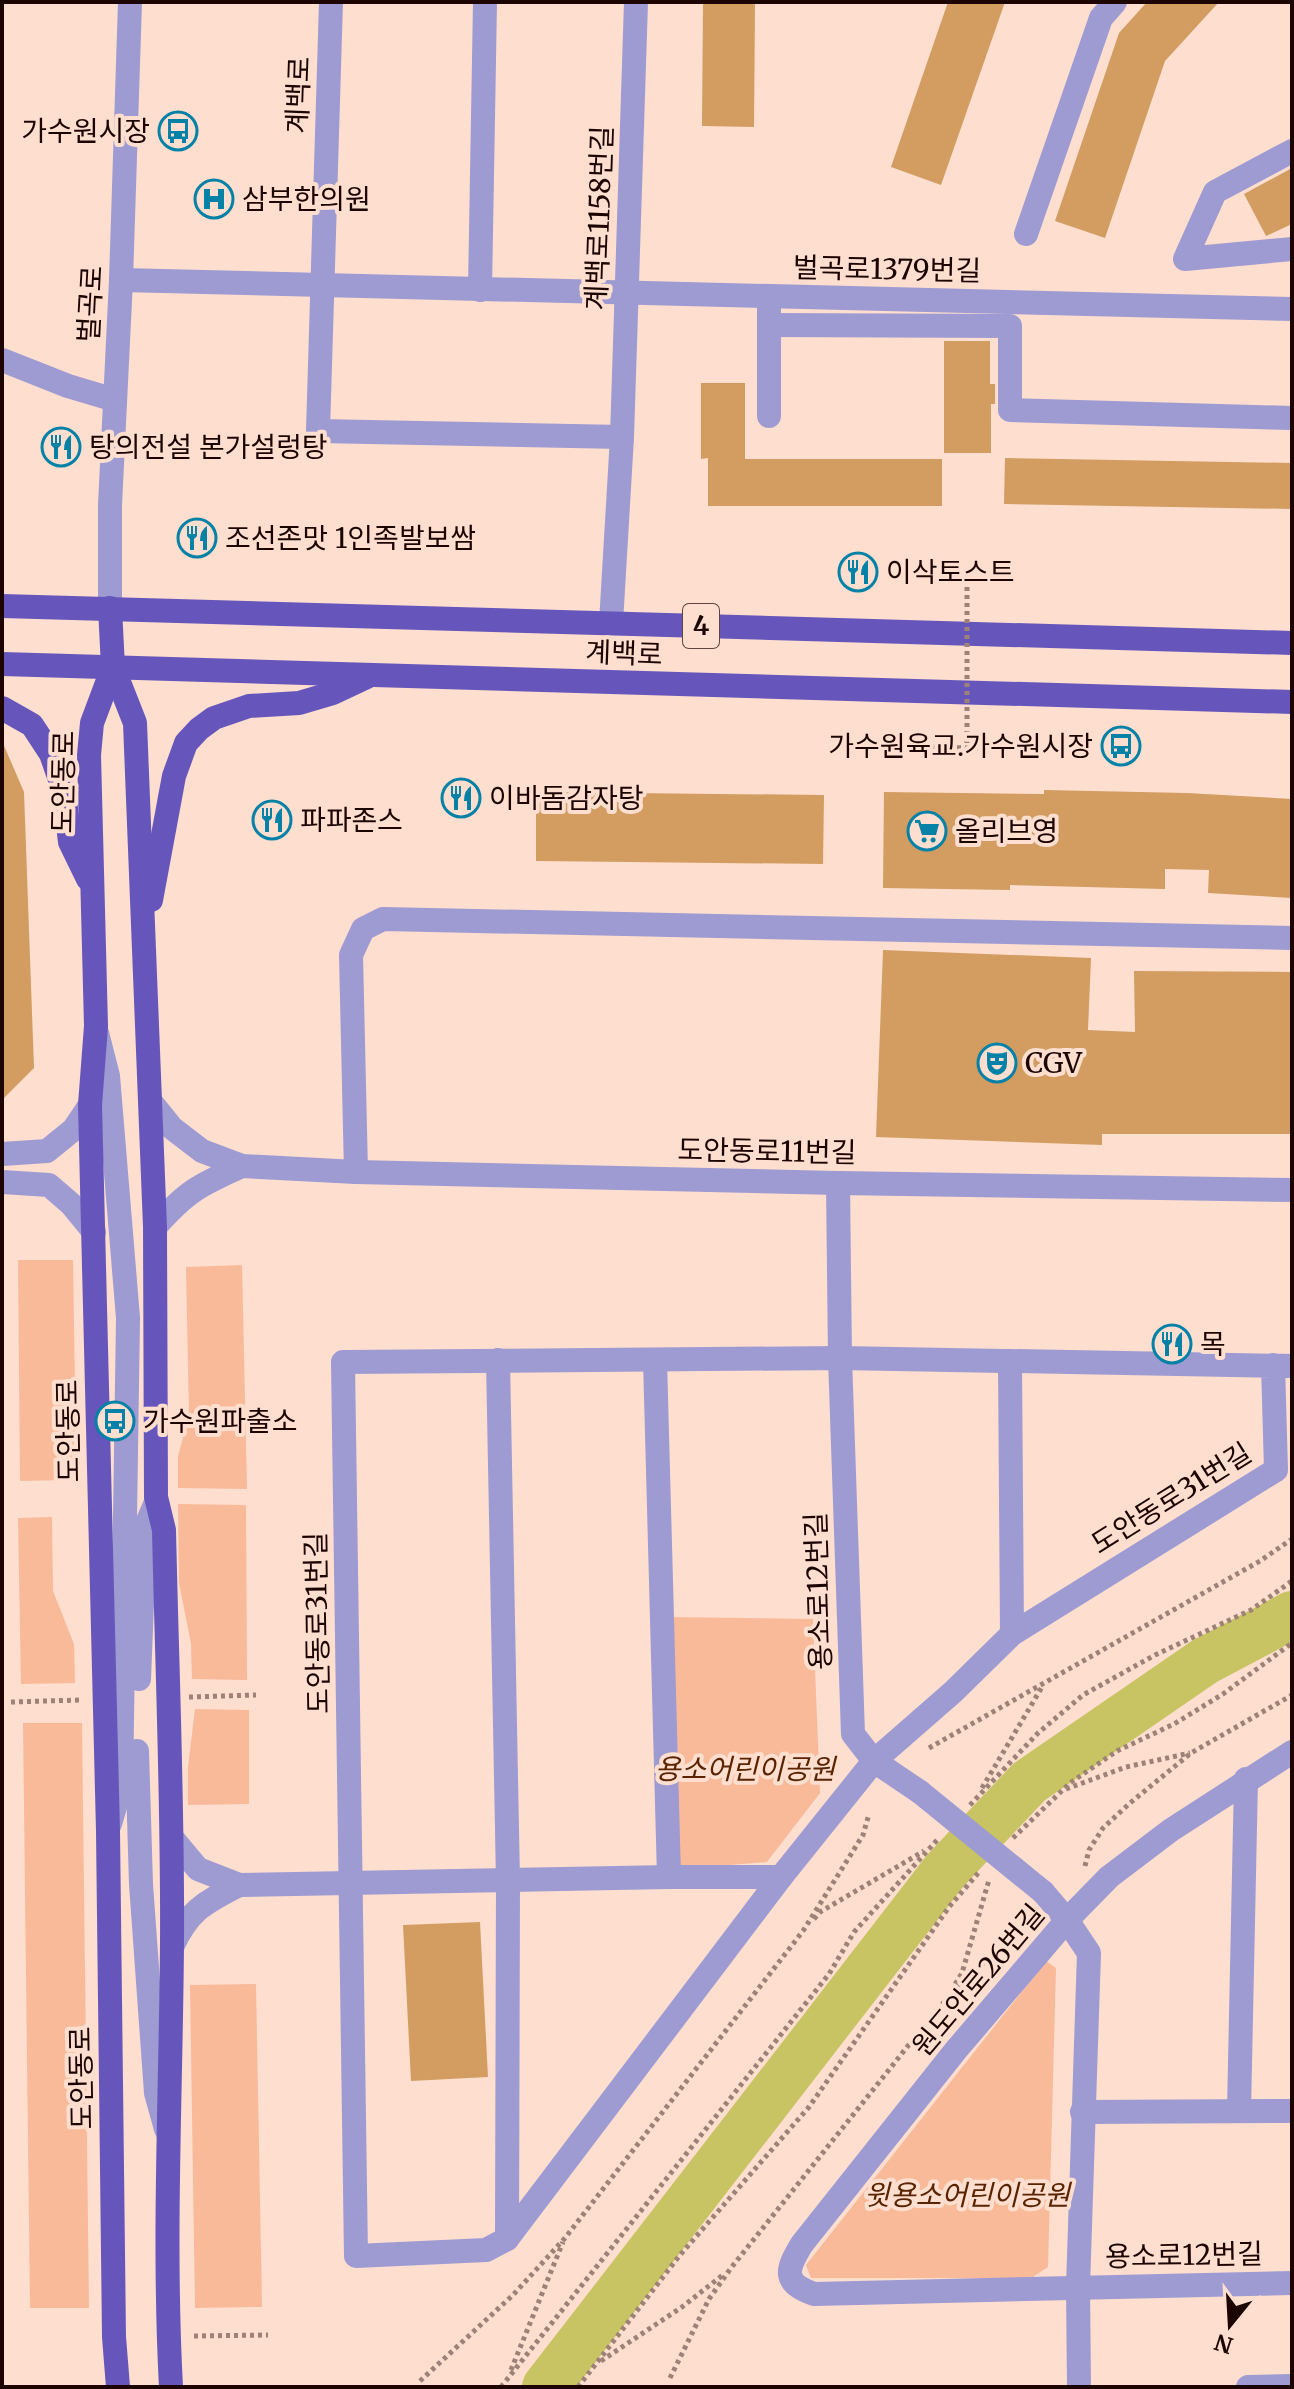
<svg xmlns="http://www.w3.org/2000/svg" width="1294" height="2389" viewBox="0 0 1294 2389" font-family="Merriweather,'Noto Sans KR',serif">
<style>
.green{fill:#f9ba9a}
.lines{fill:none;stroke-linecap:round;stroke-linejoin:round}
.river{stroke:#c8c463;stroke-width:48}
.building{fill:#d39d62}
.path{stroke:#9e8278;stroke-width:5;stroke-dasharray:4 4;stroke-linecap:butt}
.minor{stroke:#9e9ad2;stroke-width:24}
.major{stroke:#6656bc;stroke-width:24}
.path-bridge{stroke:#9e8278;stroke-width:5;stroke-dasharray:4 4;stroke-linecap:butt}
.minor-bridge{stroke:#9e9ad2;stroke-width:24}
.labels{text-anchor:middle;stroke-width:8;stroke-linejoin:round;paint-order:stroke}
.shield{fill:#fddecf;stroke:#60453e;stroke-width:2}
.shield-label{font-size:26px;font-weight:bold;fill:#1c0400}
.street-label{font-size:28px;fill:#1c0400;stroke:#fddecf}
.poi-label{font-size:28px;fill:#1c0400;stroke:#fddecf;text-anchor:start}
.park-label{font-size:28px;font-style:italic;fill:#5a2301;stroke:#fddecf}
</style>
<rect width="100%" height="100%" fill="#fddecf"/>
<g class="green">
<polygon points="18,1260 73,1260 76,1453 65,1480 20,1481"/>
<polygon points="242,1265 247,1489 178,1488 178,1456 189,1415 186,1267"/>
<polygon points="178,1504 246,1505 247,1680 192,1679 191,1644 179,1583"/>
<polygon points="52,1517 53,1591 74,1644 75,1683 21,1684 18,1518"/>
<polygon points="667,1617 813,1619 820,1793 767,1862 678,1869"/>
<polygon points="195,1709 249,1710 249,1804 188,1805 188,1767"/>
<polygon points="23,1723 82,1723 89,2308 30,2308"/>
<polygon points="1046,1961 1056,1968 1048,2267 1031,2278 811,2278 806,2265"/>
<polygon points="256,1984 262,2307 195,2308 190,1985"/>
</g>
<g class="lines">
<polyline class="river" points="546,2387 945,1871 1029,1782 1205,1661 1292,1615"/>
</g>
<g class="building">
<polygon points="703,2 755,2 754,127 702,126"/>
<polygon points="948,2 1005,2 941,185 891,167"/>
<polygon points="1147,2 1219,2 1165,61 1105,238 1055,221 1119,33"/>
<polygon points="1292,168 1292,224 1266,236 1244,194"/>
<polygon points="944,341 990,341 990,384 995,384 995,404 991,404 991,453 944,453"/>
<polygon points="701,383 745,383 745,459 942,459 942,506 708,506 708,458 701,459"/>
<polygon points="1005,458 1292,463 1292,509 1004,504"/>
<polygon points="2,741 24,792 34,1068 2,1100"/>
<polygon points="1044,790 1187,793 1292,799 1292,898 1208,893 1209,870 1165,869 1165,889 1010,885 1010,890 883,888 884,792 1044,794"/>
<polygon points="536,792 824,795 823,864 536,861"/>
<polygon points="883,950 1091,958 1088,1030 1135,1032 1134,971 1292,972 1292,1134 1102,1134 1102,1145 876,1137"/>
<polygon points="480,1922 488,2077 411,2081 403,1925"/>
</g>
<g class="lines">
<g class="path">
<polyline points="907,577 967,578"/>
<polyline points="925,747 967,748"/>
<polyline points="189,1697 256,1695"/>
<polyline points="11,1702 80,1700"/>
<polyline points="929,1748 1260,1561 1292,1539"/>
<polyline points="982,1788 1042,1687"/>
<polyline points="1066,1789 1126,1767 1190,1753"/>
<polyline points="970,1805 1038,1733 1083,1695 1155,1655 1251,1610 1292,1581"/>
<polyline points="1013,1838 1070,1783 1117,1751 1174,1724 1223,1694 1292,1643"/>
<polyline points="1085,1866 1089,1850 1103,1828 1130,1803 1191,1753 1292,1695"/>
<polyline points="814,1919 820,1912 924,1851"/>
<polyline points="951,1991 962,1973 989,1880"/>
<polyline points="194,2336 268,2335"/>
<polyline points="601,2361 682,2307 724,2274"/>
<polyline points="511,2370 563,2242"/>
<path d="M 670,2378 L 709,2299 L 731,2268 L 935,2012 C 958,1987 982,1959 1012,1944"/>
<polyline points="420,2381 513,2295 565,2238 803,1931 863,1835 869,1814"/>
<polyline points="501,2387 829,1974 854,1932 939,1838"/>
<polyline points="578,2387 680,2255 809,2107 949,1907 980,1871"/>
</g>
<g class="minor">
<polyline points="331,2 318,431 622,437"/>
<polyline points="1292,151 1215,192 1185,259 1292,249"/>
<polyline points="1026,234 1101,18 1115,2"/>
<polyline points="121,280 1292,309"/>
<polyline points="480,290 485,2"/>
<polyline points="769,310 769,416"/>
<polyline points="769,325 1010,326 1010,410 1292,418"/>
<polyline points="2,360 68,386 115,400"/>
<polyline points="110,608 110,505 121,280 130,2"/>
<polyline points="611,623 622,437 636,2"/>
<polyline points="97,1033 108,1076 128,1318 121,1786 110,1824"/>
<polyline points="151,1102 172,1128 202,1151 242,1166 356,1172 838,1183 1292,1190"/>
<polyline points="2,1154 47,1151 74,1129 90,1105"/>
<polyline points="356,1172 351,955 363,929 383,919 1292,938"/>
<polyline points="2,1182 49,1185 71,1204 94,1232"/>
<polyline points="838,1183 840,1358 853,1734 874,1761 920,1792"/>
<path d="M 155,1227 C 186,1192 199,1185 242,1166"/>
<polyline points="498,1360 508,1881 507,2239"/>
<polyline points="655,1360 669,1877"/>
<polyline points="1010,1361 1012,1634"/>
<polyline points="1273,1365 1276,1470 1012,1634 953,1692 874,1761 781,1877 507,2239 486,2250 356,2256 343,1362 840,1358 1292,1366"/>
<polyline points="139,1679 145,1528 156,1502"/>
<polyline points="137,1751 141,1884 156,2093 166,2129"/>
<path d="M 1292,1752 L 1171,1830 L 1109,1877 L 1067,1920 L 956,2050 L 802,2244 C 786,2270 782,2283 814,2294 L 1292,2283"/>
<polyline points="172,1838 198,1869 239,1885 669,1877 781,1877"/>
<polyline points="1043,1892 1067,1920 1089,1953 1078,2287 1079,2387"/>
<path d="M 172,1947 C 189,1910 204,1903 239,1885"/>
<polyline points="1239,2111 1246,1779"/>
<polyline points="1082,2112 1292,2111"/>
<polyline points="1248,2387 1292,2386"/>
</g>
<g class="major">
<polyline points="2,606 1292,643"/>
<path d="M 110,608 L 113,667 L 135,723 L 155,1227 L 156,1497 L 164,1530 C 167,1668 173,1805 172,1943 C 171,2091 163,2239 171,2387"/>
<polyline points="2,664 1292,702"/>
<polyline points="113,667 92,723 89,755 96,1026 90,1105 108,1831 114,2337 118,2387"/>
<polyline points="2,708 32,725 51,754 64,791 70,842 88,879"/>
<polyline points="151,900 174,776 186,743 199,729 214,718 249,706 299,703 333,693 367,677"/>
</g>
<polyline class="path-bridge" points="982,579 967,578 967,748 985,748"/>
<polyline class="minor-bridge" points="920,1792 1043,1892"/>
</g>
<defs>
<symbol id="bus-ring" viewBox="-11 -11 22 22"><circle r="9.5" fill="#fddecf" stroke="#0381a6" stroke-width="1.5"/><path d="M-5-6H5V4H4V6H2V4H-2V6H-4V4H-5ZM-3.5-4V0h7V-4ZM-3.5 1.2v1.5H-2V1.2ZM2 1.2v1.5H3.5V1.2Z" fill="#0381a6"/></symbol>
<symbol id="hospital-ring" viewBox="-11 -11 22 22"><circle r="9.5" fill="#fddecf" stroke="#0381a6" stroke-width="1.5"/><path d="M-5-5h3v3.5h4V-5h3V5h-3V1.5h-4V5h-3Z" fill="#0381a6"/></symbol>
<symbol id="restaurant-ring" viewBox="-11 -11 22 22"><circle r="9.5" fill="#fddecf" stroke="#0381a6" stroke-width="1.5"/><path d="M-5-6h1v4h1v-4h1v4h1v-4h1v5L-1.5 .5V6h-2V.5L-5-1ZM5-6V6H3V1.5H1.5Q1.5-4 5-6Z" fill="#0381a6"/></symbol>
<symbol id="supermarket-ring" viewBox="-11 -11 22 22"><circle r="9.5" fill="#fddecf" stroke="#0381a6" stroke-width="1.5"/><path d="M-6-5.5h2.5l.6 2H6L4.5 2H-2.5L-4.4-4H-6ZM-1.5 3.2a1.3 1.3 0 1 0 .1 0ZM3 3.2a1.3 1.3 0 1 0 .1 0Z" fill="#0381a6"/></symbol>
<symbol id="theatre-ring" viewBox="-11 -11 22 22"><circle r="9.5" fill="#fddecf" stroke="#0381a6" stroke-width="1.5"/><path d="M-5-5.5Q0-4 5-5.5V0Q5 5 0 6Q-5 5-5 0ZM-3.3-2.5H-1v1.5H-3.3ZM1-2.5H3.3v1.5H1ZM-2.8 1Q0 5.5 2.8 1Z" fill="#0381a6"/></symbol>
</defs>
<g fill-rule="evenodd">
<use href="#bus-ring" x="156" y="109" width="44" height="44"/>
<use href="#hospital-ring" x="192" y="177" width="44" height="44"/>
<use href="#restaurant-ring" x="39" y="425" width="44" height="44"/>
<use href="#restaurant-ring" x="175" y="516" width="44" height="44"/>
<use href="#restaurant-ring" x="836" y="550" width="44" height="44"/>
<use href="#bus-ring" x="1099" y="724" width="44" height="44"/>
<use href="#restaurant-ring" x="439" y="776" width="44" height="44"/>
<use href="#restaurant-ring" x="250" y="798" width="44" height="44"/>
<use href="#supermarket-ring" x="905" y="809" width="44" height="44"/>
<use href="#theatre-ring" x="975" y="1041" width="44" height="44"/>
<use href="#restaurant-ring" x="1150" y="1322" width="44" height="44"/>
<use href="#bus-ring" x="93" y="1399" width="44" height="44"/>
</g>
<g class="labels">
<rect class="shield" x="683" y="604" width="36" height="44" rx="6"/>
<g class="shield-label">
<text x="701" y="635">4</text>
</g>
<g class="street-label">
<text transform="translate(298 95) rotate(-88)" y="10">계백로</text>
<text transform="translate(599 218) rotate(-88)" y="10">계백로1158번길</text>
<text transform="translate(887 269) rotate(1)" y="10">벌곡로1379번길</text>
<text transform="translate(90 304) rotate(-87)" y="10">벌곡로</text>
<text transform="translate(624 653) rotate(2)" y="10">계백로</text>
<text transform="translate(63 782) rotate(-89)" y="10">도안동로</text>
<text transform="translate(767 1151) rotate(1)" y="10">도안동로11번길</text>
<text transform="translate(68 1431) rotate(-91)" y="10">도안동로</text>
<text transform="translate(1171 1498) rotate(-32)" y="10">도안동로31번길</text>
<text transform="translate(818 1591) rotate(-92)" y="10">용소로12번길</text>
<text transform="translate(317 1623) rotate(-91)" y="10">도안동로31번길</text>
<text transform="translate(978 1980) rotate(-50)" y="10">원도안로26번길</text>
<text transform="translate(81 2078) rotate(-91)" y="10">도안동로</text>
<text transform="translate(1184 2255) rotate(-1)" y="10">용소로12번길</text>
</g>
<g class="poi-label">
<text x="150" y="141" text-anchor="end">가수원시장</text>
<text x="242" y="209">삼부한의원</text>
<text x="89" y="457">탕의전설 본가설렁탕</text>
<text x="225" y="548">조선존맛 1인족발보쌈</text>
<text x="886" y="582">이삭토스트</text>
<text x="1093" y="756" text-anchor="end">가수원육교.가수원시장</text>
<text x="489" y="808">이바돔감자탕</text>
<text x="300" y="830">파파존스</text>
<text x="955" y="841">올리브영</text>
<text x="1025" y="1073">CGV</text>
<text x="1200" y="1354">목</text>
<text x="143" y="1431">가수원파출소</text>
</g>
<g class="park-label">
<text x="745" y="1779">용소어린이공원</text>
<text x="967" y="2205">윗용소어린이공원</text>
</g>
</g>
<rect width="1294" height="2389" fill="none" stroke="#1c0400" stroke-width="8"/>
<g transform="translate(1230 2325) rotate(198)" stroke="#fddecf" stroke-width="6" paint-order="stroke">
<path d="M0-6L14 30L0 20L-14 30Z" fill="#1c0400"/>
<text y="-12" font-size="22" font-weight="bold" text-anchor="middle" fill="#1c0400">N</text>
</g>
</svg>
